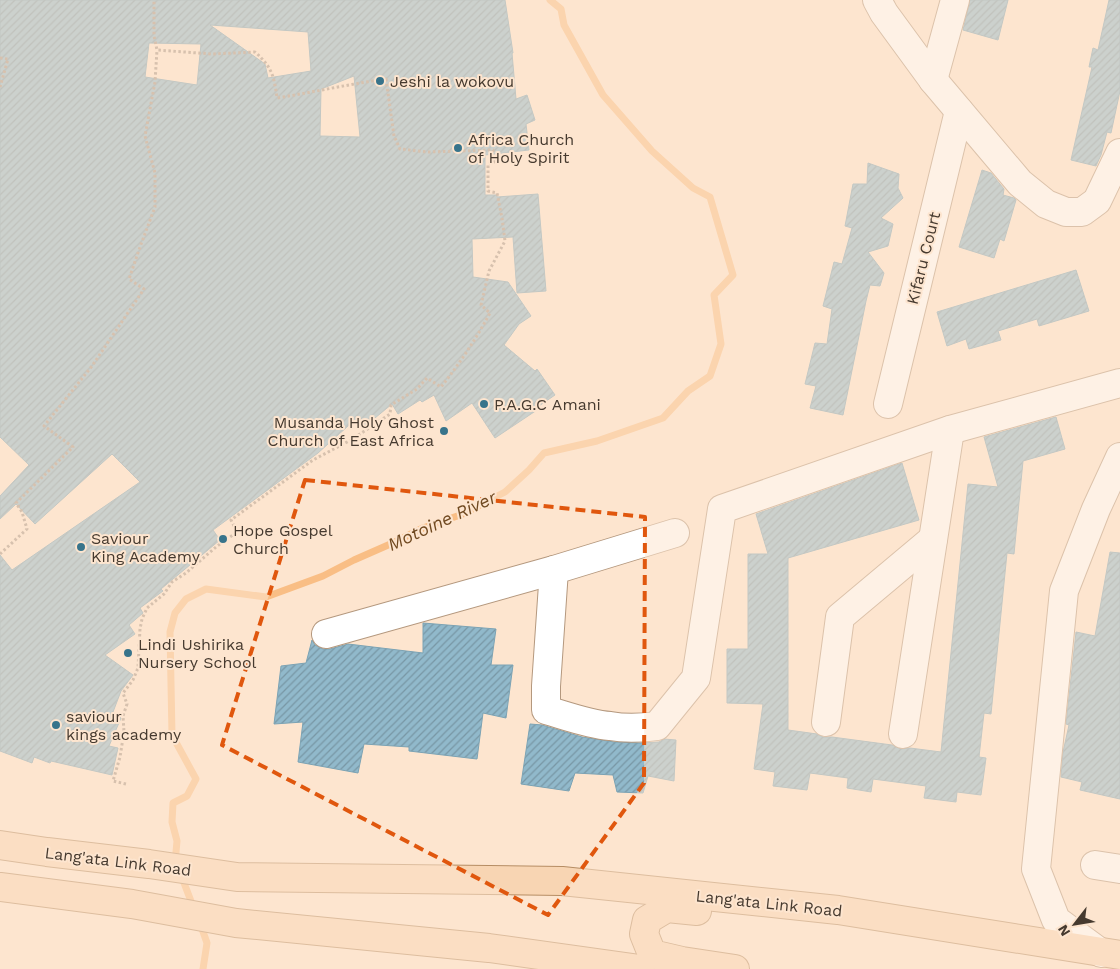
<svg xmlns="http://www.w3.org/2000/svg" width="1120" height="969" viewBox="0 0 1120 969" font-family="'Work Sans',sans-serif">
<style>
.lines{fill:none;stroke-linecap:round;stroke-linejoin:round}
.stream{stroke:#f9be85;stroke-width:7}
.building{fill:url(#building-hatch);stroke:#7ca3b4;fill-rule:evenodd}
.minor-casing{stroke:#b4987e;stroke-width:30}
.major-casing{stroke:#b68d64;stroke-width:30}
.path{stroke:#a99685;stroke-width:3;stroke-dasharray:2.5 2.5;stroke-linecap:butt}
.minor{stroke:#fff;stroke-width:28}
.major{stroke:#f8d5b3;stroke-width:28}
.marked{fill:none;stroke:#e0570e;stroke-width:4;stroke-dasharray:10 6;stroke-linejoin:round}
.poi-dot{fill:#38748b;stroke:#fde5cf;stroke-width:2}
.labels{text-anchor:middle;stroke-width:4;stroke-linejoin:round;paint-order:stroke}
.poi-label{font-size:16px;fill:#463a2f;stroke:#fde5cf;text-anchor:start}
.street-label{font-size:16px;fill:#463a2f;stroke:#fde5cf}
.water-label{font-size:18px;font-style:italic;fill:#704920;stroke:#fde5cf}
</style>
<defs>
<pattern id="building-hatch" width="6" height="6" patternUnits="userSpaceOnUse" patternTransform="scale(1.25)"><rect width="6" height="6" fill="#91b9cb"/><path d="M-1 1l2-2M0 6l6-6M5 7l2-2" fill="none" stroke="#7897a5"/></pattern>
</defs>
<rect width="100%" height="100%" fill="#fde5cf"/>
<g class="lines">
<g class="stream">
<polyline points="175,863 177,841 172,822 173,803 187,796 196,779 172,735 170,632 175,613 186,599 206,589 266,597 323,576 354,560 395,542 423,528 463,514 505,492 529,470 544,453 597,441 663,418 688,391 710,376 721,344 714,295 733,275 710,197 693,188 652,151 603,95 564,25 561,9 550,0"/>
<polyline points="181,875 194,909"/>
<polyline points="200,923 207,943 203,969"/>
</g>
</g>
<g class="building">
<path d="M 0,0 L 505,0 L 513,53 L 512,53 L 516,99 L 527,95 L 535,120 L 526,124 L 529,150 L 485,155 L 485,195 L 497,195 L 497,197 L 538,194 L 546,291 L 517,293 L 513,237 L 472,239 L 473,277 L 508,282 L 531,316 L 519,324 L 504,345 L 535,371 L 537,369 L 555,395 L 536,408 L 537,410 L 495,438 L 472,403 L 446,421 L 434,395 L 422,402 L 420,400 L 398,414 L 392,404 L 364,427 L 357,418 L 318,453 L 213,530 L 220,540 L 161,589 L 163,591 L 140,608 L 143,613 L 129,625 L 135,634 L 105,655 L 133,675 L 121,691 L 113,712 L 121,718 L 109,746 L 118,748 L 112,775 L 51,761 L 50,763 L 34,757 L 32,763 L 0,751 L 0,555 L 12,570 L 140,482 L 112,454 L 35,524 L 16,504 L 0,519 L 0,496 L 29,465 L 0,437 ZM 210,25 L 308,32 L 311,71 L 268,78 L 265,64 ZM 149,43 L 201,44 L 197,85 L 145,77 ZM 354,76 L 360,137 L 320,136 L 321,89 Z"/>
<polygon points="970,0 1008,0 998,40 963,30"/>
<polygon points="1109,0 1120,0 1120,91 1111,133 1107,132 1101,155 1096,166 1071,160 1092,67 1089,67 1093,48 1098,50"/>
<polygon points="868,163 899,174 898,188 903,198 881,218 893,224 888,246 868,252 884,273 880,286 870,285 866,301 843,415 810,408 816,386 805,384 815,343 827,344 832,309 823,306 834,262 842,264 852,228 845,226 853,184 867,184"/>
<polygon points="982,170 991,173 1004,189 1003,195 1014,198 1016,200 1004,241 1000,239 994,258 959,247"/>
<polygon points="1076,270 1089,311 1039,326 1037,319 998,331 1001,340 969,349 966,339 947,346 937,312"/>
<polygon points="1056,417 1065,449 1023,461 1014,554 1007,553 991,714 984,713 979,757 986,758 981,795 957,792 956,802 924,798 926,786 873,779 871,792 847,788 848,778 810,773 807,790 773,786 775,772 754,769 763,704 727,703 727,649 748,649 748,554 768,554 756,514 902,463 919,520 788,558 788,730 817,734 823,737 832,737 892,745 901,749 910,748 941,752 968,484 998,487 984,437"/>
<polygon points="1110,552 1120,553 1120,799 1080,790 1082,782 1061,777 1063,752 1069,725 1066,724 1076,632 1095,636"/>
<polygon points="423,623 496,629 491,665 513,665 506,718 483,713 477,759 409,751 409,747 364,744 358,773 298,762 303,722 274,724 281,666 306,663 312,640 315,645 323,649 330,649 348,644 423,653"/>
<polygon points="530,724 542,725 582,737 614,742 640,743 659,742 664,739 676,740 674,781 648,776 643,793 617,792 613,775 575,773 569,791 521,784"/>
</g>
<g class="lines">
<defs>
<g id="minor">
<polyline points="877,0 884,13 933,80 1020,183 1046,204 1066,212 1082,212 1097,201 1120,153"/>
<polyline points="933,80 955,0"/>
<polyline points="888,404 959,111"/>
<path d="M 675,533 L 554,570 L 546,686 L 546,710 C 567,716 588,724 610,726 C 626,729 642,728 657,726 L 696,678 L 722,509 L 950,430 L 1120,383"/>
<polyline points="326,634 554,570"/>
<polyline points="826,722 840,617 933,539"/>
<polyline points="903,734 950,430"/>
<polyline points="1095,865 1120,869"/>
<polyline points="1101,953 1056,920 1036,869 1064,591 1096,509 1120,457"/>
</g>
<g id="major">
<polyline points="0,845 47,852 149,864 237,877 562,881 838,910 1120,955"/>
<polyline points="0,887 132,904 236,923 489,948 640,969"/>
<polyline points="697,911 667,908 647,920 644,934 652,954 682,961 735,969"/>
</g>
</defs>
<use href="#minor" class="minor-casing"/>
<use href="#major" class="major-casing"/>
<g class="path">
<polyline points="0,58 8,59 0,87"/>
<polyline points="0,554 27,529 22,512 16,503 73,447 44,426 92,366 144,289 129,279 140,247 155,207 155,173 145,136 155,82 157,50"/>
<path d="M 126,784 L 113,781 L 120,757 L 124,732 L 123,716 L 127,704 L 123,693 L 133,680 L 138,668 L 140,629 L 142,619 L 147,608 L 164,594 L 172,582 L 186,573 L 216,547 L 237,532 L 231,520 L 313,460 L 351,440 L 390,414 L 391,405 L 417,389 L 427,378 L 441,387 C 460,363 476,339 490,313 L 481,305 L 489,271 L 505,241 L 502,218 L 497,193 L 488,191 L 488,164 L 494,162 L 493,150 L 428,152 L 400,149 L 394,136 L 386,79 C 350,84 314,92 277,98 C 274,76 272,67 255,52 L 212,54 L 157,50 L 154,36 L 154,0"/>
</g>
<use href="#minor" class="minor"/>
<use href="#major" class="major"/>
</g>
<path d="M0 0H1120V969H0ZM 305,480 L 645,517 L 644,783 L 548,915 L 222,745 Z" fill="#fde5cf" fill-opacity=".55" fill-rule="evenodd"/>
<path class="marked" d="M 305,480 L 645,517 L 644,783 L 548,915 L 222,745 Z"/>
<g class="poi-dot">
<circle cx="380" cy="81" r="5"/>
<circle cx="458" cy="148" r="5"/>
<circle cx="484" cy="404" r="5"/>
<circle cx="444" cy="431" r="5"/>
<circle cx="223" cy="539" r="5"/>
<circle cx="81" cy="547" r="5"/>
<circle cx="128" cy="653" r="5"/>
<circle cx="56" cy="725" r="5"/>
</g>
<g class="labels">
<g class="poi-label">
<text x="390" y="87">Jeshi la wokovu</text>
<text x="468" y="145">Africa Church<tspan x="468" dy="18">of Holy Spirit</tspan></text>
<text x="494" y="410">P.A.G.C Amani</text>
<text x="434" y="428" text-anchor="end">Musanda Holy Ghost<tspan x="434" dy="18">Church of East Africa</tspan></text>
<text x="233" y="536">Hope Gospel<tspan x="233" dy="18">Church</tspan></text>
<text x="91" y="544">Saviour<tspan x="91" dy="18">King Academy</tspan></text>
<text x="138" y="650">Lindi Ushirika<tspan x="138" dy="18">Nursery School</tspan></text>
<text x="66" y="722">saviour<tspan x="66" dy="18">kings academy</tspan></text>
</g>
<g class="street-label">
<text transform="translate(923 258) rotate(-76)" y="6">Kifaru Court</text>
<text transform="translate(118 861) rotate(7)" y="6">Lang'ata Link Road</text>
<text transform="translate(769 903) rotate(6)" y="6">Lang'ata Link Road</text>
</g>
<g class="water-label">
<text transform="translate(442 521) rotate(-25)" y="6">Motoine River</text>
</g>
</g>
<g transform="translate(1075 924) rotate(239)" stroke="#fde5cf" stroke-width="4" paint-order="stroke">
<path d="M0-4L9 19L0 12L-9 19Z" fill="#463a2f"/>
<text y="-8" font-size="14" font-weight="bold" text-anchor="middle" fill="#463a2f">N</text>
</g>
</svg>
